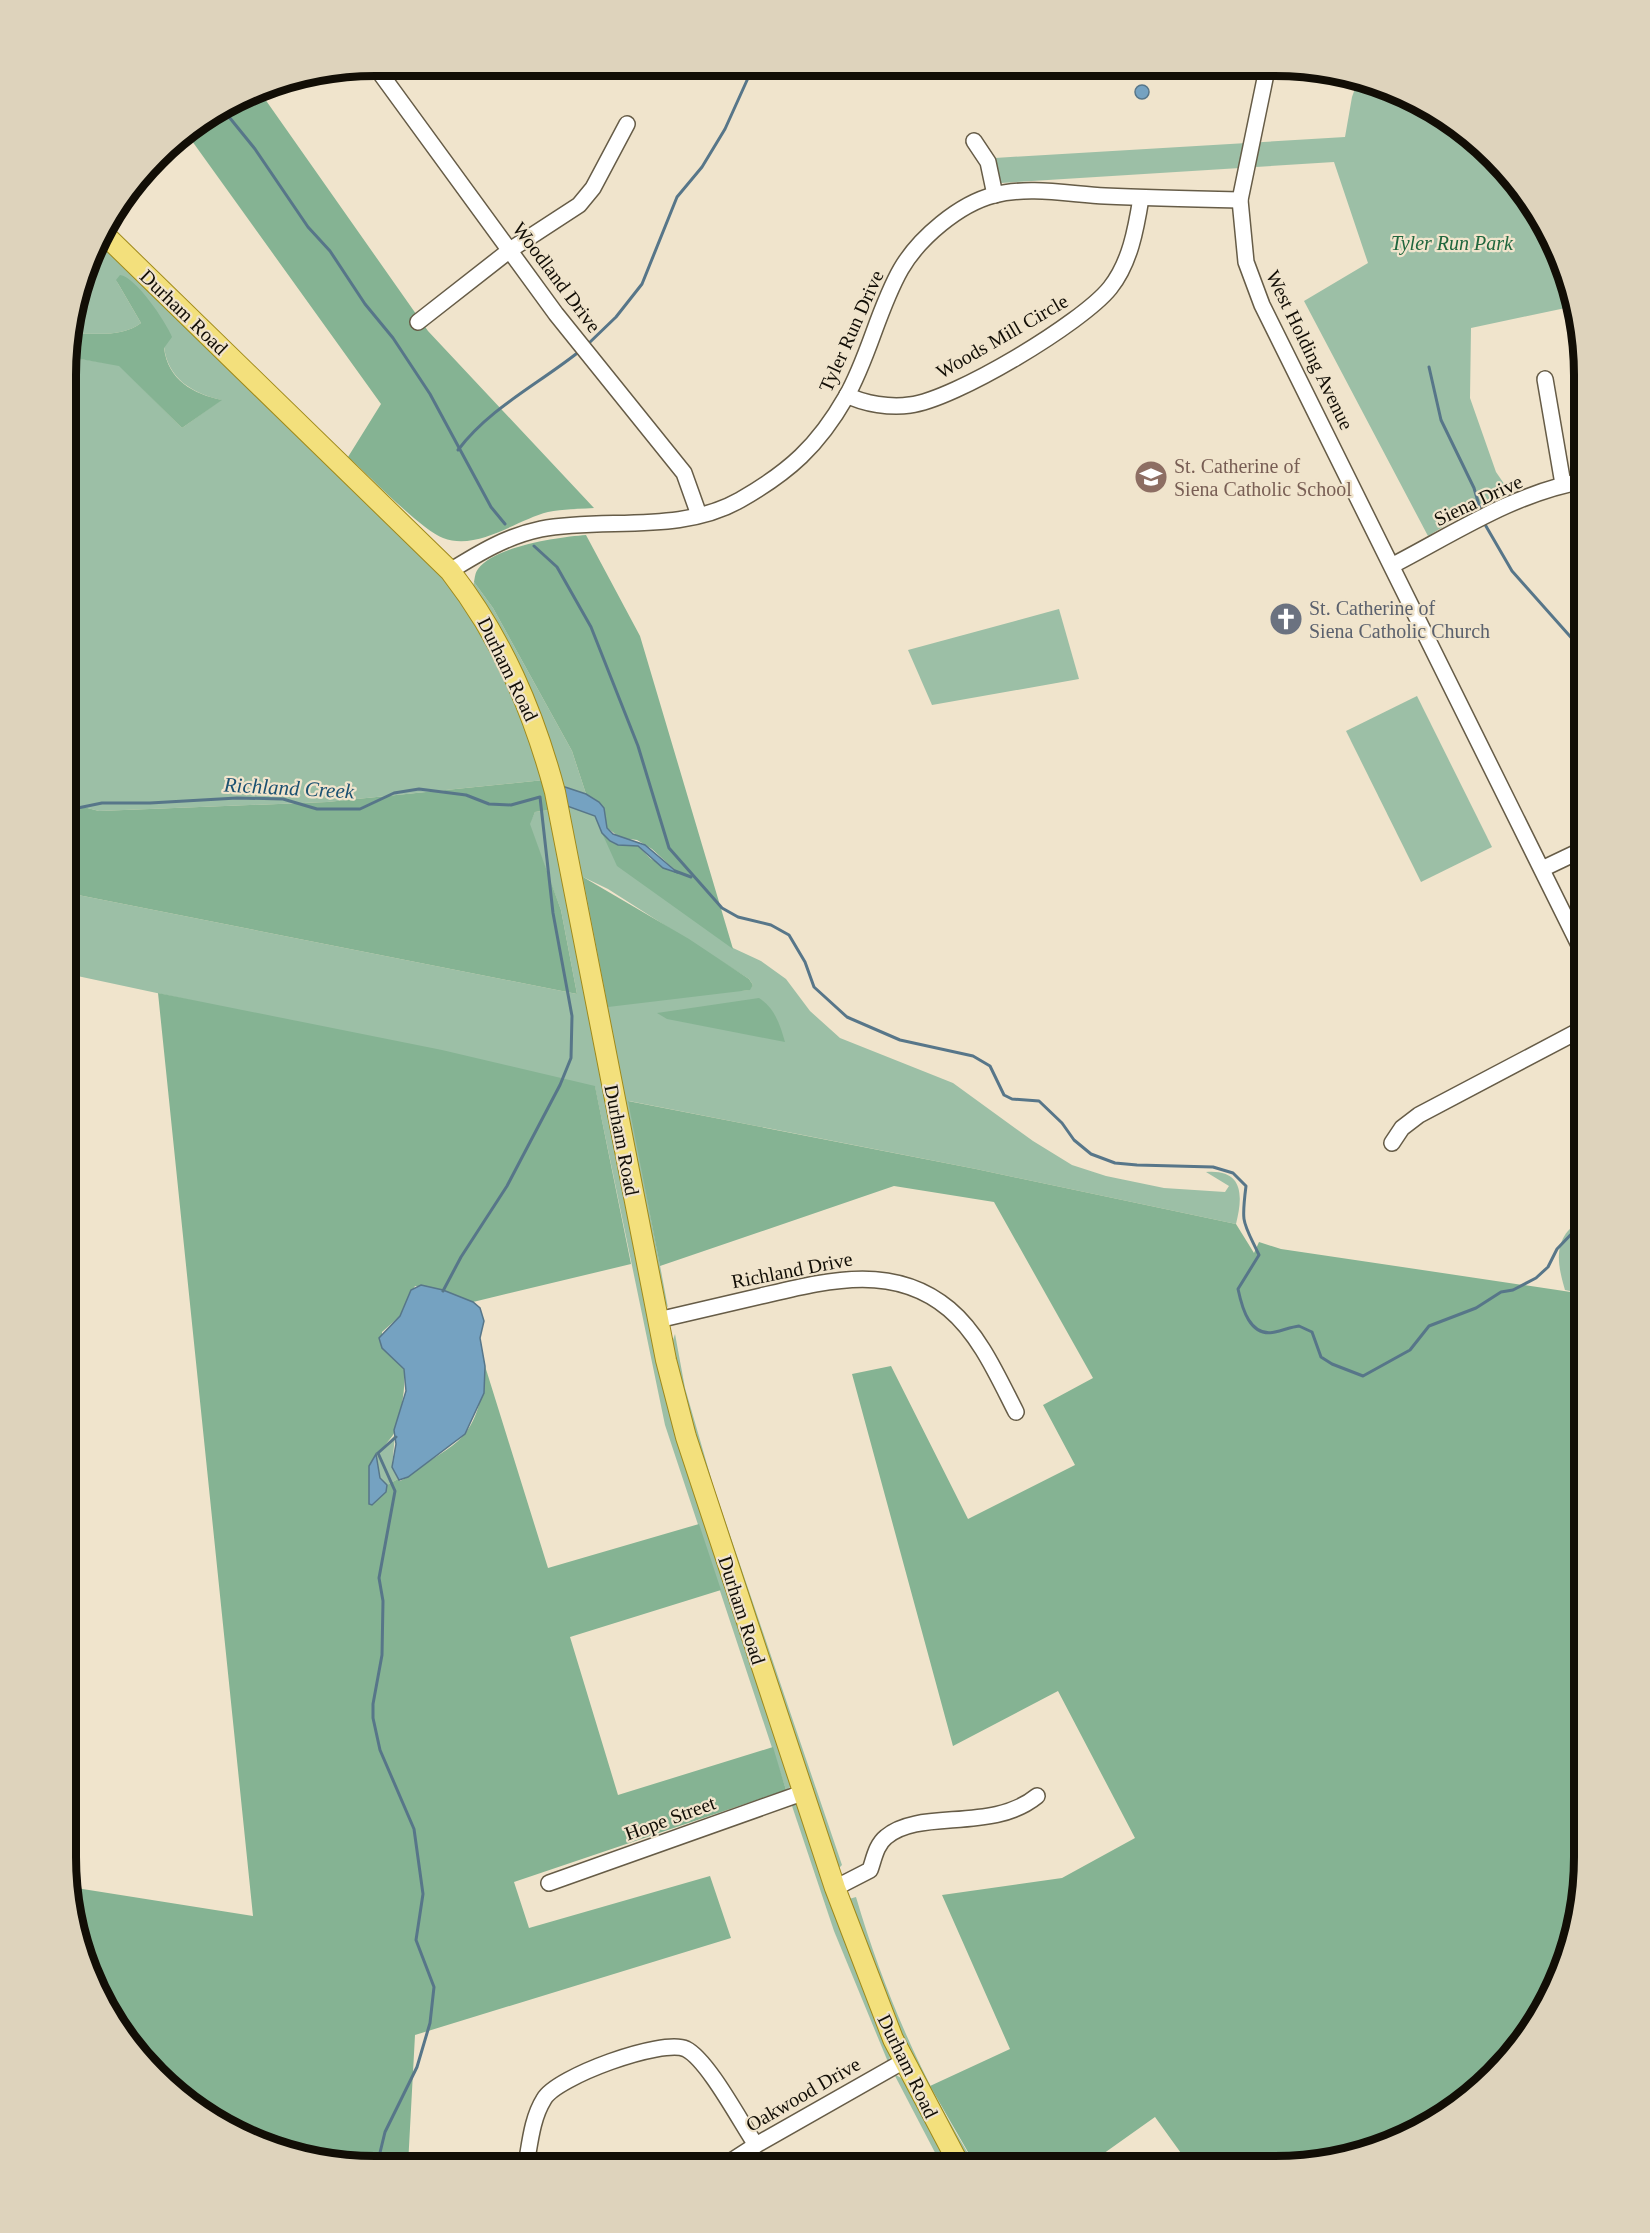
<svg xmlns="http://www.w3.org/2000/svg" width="1650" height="2233" viewBox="0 0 1650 2233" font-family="'Times New Roman',serif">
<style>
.green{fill:#9cbfa6;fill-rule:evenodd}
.forest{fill:#85b393}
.water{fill:#75a2c1;stroke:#577689;stroke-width:1.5}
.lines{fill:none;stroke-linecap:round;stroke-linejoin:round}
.stream{stroke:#577689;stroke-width:3}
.minor-casing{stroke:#665c47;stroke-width:18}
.major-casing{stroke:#9f891a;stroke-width:22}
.minor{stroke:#fff;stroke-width:15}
.major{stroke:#f3e07c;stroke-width:20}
.labels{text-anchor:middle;stroke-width:4.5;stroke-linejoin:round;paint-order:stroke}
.park-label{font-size:20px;font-style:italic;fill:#1f663d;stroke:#f0e4cc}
.street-label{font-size:20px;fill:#120e06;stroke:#f0e4cc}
.education-label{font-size:20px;fill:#785e54;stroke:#f0e4cc;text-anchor:start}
.worship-label{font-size:20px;fill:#5b616d;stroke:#f0e4cc;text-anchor:start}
.water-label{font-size:21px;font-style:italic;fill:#1b5171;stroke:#f0e4cc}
.rim{fill:none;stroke:#120e06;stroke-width:8}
</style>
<rect width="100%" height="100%" fill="#f0e4cc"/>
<g class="green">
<polygon points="1358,80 1392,89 1462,130 1507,172 1552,239 1574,296 1575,306 1471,328 1470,398 1496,472 1507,488 1428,536 1304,301 1368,263 1334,162 1001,183 995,158 1345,137 1352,97"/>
<path d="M 101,241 L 397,527 L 455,591 L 504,666 L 544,780 L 327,802 L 99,811 L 68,803 L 69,357 L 119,365 L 182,428 L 221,400 C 192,393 168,379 164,347 L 116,280 L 141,323 C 122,338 92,333 70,333 L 94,260 L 101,259 L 104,253 L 99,247 Z"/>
<path d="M 474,582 L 493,608 L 572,751 L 586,794 L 562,786 L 571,805 L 595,816 L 602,833 L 733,948 L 761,961 L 786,979 L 810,1011 L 840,1038 L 953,1083 L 1033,1141 L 1072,1165 L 1106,1176 L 1164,1188 L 1225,1192 L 1229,1186 L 1206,1172 C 1244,1169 1243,1196 1236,1224 L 976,1169 L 629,1101 L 668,1308 L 659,1294 L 563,808 L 473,586 ZM 583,877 L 608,889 L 749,979 L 753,985 L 749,990 L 739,991 Z"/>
<polygon points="1059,609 1079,679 932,705 908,650"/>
<polygon points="1417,696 1492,847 1421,882 1346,731"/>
<polygon points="550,810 666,1390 792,1786 786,1790 665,1425 595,1087 68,974 68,893 577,994 561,910 529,824 535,812"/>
<path d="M 1584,1219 L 1584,1294 L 1565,1290 C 1556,1260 1553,1235 1584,1219 Z"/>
<polygon points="675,1334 685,1388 713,1485 842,1865 839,1868 680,1393 672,1343"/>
<polygon points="395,1435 392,1467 398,1479 387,1485 380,1478 376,1454"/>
<polygon points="790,1800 798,1802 891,2055 888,2062 834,1931"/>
<path d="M 856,1897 C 884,1992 923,2082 976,2166 L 966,2166 L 913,2069 L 849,1899 Z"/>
<polygon points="894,2074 903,2079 953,2166 942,2166"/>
</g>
<g class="forest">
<path d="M 260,92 L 428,331 L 594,508 C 579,509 563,509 548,512 C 516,520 478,551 443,538 C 421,530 369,475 348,457 L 381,404 L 187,134 Z"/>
<path d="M 120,275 C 136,277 166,322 172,337 L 164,348 C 168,380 193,394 222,400 L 182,428 L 119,366 L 69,357 L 70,333 C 92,333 122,338 141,323 L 116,280 Z"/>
<path d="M 586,535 L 640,636 L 733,949 L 617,866 L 602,833 C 613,845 622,844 638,846 L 651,859 L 677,872 L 652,849 L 637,840 L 621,838 L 607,828 L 599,802 L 586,794 L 572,751 L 493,608 L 474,582 C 475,577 475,573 478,569 C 495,546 559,537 586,535 Z"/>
<polygon points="544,780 550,810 535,812 530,824 561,910 577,994 68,893 68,803 99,811 327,802"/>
<polygon points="583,877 689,939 749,979 753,985 750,990 608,1007"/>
<path d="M 158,993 L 442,1050 L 595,1086 L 631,1264 L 473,1302 L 443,1290 L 415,1286 L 400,1316 L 382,1332 L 382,1348 L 404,1368 C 406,1391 401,1412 394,1433 C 393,1437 374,1457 369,1466 L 386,1492 L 387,1485 L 398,1479 L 400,1481 L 408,1477 C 423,1463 443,1454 458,1441 C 478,1424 484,1390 485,1366 L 548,1568 L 699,1524 L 721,1590 L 570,1637 L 618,1795 L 773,1747 L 786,1790 L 514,1882 L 529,1928 L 710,1876 L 731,1938 L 415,2035 L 408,2165 C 384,2165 359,2167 335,2164 C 219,2149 104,2052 76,1936 C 73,1920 72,1903 70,1887 L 253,1916 Z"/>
<path d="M 759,998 C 775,1008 780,1025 785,1042 L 667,1019 L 657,1013 Z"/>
<path d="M 628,1101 L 976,1169 L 1236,1224 L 1254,1253 L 1259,1242 L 1281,1249 L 1584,1294 L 1583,1878 C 1578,1903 1576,1934 1567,1958 C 1531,2052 1452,2130 1355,2156 C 1305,2170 1243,2167 1191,2167 L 1155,2117 L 1086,2166 L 976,2166 L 930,2086 L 1010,2049 L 942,1895 L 1062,1878 L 1135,1838 L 1058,1691 L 953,1746 L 852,1374 L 891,1366 L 968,1519 L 1075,1465 L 1043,1405 L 1093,1378 L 994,1202 L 894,1186 L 660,1266 Z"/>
</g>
<g class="water">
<circle cx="1142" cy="92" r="7"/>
<polygon points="562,786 586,794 599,802 604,808 607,828 613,834 645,845 678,873 663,868 638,846 618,845 610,841 602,833 595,816 567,806"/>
<polygon points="421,1285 443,1290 473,1302 480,1308 484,1321 480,1338 485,1366 484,1393 465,1434 408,1477 399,1480 392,1467 396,1444 394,1430 406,1391 404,1369 382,1348 379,1338 400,1316 411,1290"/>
<polygon points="376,1454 380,1478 387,1485 386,1492 372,1505 369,1504 369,1466"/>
</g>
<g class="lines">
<g class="stream">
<polyline points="225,112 255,149 308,227 330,251 365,304 393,338 430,394 491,507 505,524"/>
<polyline points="588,344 616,317 642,284 677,197 702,167 725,129 753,67"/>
<polyline points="1429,367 1441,420 1474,488 1481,512"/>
<path d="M 458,450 C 489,409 535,386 576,354"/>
<polyline points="1483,521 1512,571 1584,652"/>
<path d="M 534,546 L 557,567 L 591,627 L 638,746 L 669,848 L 722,908 L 738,917 L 771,925 L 789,935 L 805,962 L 814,987 L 847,1017 L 900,1040 L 973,1056 L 990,1066 L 1004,1095 L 1012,1099 L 1039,1101 L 1062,1123 L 1074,1140 L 1091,1154 L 1115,1163 L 1137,1165 L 1213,1167 L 1233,1173 L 1246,1186 C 1241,1225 1243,1221 1259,1255 L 1238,1289 C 1242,1308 1250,1338 1275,1332 C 1284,1330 1291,1327 1299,1326 L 1312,1332 L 1321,1357 L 1332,1364 L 1363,1376 L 1410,1350 L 1429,1326 L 1476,1308 L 1501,1292 L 1513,1290 L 1536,1278 L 1548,1267 L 1557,1249 L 1580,1225 L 1584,1209"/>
<polyline points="68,810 102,803 150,803 237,798 283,799 317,809 360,809 394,793 419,789 466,795 489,804 511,805 540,797 553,913 572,1016 571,1058 560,1085 507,1186 461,1257 443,1291"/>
<polyline points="675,871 691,877"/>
<polyline points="377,2165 385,2132 417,2067 430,2023 434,1987 416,1940 423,1894 414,1829 380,1750 373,1718 373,1704 382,1655 383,1601 379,1578 395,1491 378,1453 396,1437"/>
</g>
<defs>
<g id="minor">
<polyline points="375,66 556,314 684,473 699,515"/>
<polyline points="1267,69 1240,200 1246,262 1262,305 1584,955"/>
<polyline points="974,141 988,162 995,195"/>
<polyline points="418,322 510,250 579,205 593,188 627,124"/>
<polyline points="1545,379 1563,484"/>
<path d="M 847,395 C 864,404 891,408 910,405 C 954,400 1082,323 1110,288 C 1130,263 1136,229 1141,198"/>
<path d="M 1393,565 C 1453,534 1516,492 1584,481"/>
<path d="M 450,571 C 479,553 507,536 541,529 C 606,517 680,534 740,500 C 789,472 818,446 846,397 C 869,357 878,309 901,269 C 919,238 959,204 994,195 C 1028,186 1069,194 1105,196 C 1150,198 1195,199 1240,200"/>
<polyline points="1542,869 1584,849"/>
<polyline points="1392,1143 1402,1128 1419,1115 1584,1028"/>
<path d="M 658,1320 C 693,1312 727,1304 761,1296 C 825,1281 893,1262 949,1309 C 980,1335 998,1377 1016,1412"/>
<polyline points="549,1883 805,1792"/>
<path d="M 835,1888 L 870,1870 C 874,1859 876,1845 886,1837 C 920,1808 992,1833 1037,1796"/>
<path d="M 526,2165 C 530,2143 532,2118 544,2099 C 556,2077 662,2038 686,2049 C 708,2060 741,2123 756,2145"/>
<polyline points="725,2165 756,2145 904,2061"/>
</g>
<path id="major" d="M 103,233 L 450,571 C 502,638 533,710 555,792 L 666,1360 L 686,1437 L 835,1888 L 893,2039 L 960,2166"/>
</defs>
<use href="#minor" class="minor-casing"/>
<use href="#major" class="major-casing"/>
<use href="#minor" class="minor"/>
<use href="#major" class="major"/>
</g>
<defs>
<symbol id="school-disc" viewBox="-11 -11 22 22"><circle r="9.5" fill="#8d6e63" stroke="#f0e4cc"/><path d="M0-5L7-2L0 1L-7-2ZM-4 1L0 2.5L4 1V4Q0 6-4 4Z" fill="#fff"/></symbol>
<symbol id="church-disc" viewBox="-11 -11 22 22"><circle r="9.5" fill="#6b7280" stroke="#f0e4cc"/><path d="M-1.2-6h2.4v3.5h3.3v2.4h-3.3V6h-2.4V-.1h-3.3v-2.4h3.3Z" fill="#fff"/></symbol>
</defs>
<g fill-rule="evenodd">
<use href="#school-disc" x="1132" y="458" width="38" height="38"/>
<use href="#church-disc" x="1267" y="600" width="38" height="38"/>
</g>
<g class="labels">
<g class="park-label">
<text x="1452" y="250">Tyler Run Park</text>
</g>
<g class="street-label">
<text transform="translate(557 277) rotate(53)" y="7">Woodland Drive</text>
<text transform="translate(184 312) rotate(44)" y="7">Durham Road</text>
<text transform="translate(851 331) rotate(-66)" y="7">Tyler Run Drive</text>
<text transform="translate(1002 336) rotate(-30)" y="7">Woods Mill Circle</text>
<text transform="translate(1310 350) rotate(64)" y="7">West Holding Avenue</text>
<text transform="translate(1478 500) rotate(-25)" y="7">Siena Drive</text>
<text transform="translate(508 669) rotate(64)" y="7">Durham Road</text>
<text transform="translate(622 1140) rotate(79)" y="7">Durham Road</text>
<text transform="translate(792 1270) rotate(-11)" y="7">Richland Drive</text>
<text transform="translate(742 1610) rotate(72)" y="7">Durham Road</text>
<text transform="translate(670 1818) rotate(-20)" y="7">Hope Street</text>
<text transform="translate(908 2066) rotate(64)" y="7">Durham Road</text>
<text transform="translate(803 2094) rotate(-30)" y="7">Oakwood Drive</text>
</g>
<g class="education-label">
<text x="1174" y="473">St. Catherine of<tspan x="1174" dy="23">Siena Catholic School</tspan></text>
</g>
<g class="worship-label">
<text x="1309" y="615">St. Catherine of<tspan x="1309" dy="23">Siena Catholic Church</tspan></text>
</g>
<g class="water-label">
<text transform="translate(289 788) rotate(3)" y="7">Richland Creek</text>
</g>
</g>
<path d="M0 0H1650V2233H0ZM375 76H1275A299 299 0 0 1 1574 375V1857A299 299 0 0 1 1275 2156H375A299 299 0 0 1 76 1857V375A299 299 0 0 1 375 76Z" fill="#ded3bc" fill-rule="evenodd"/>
<path class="rim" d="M375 76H1275A299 299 0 0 1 1574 375V1857A299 299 0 0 1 1275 2156H375A299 299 0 0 1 76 1857V375A299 299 0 0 1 375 76Z"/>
</svg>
